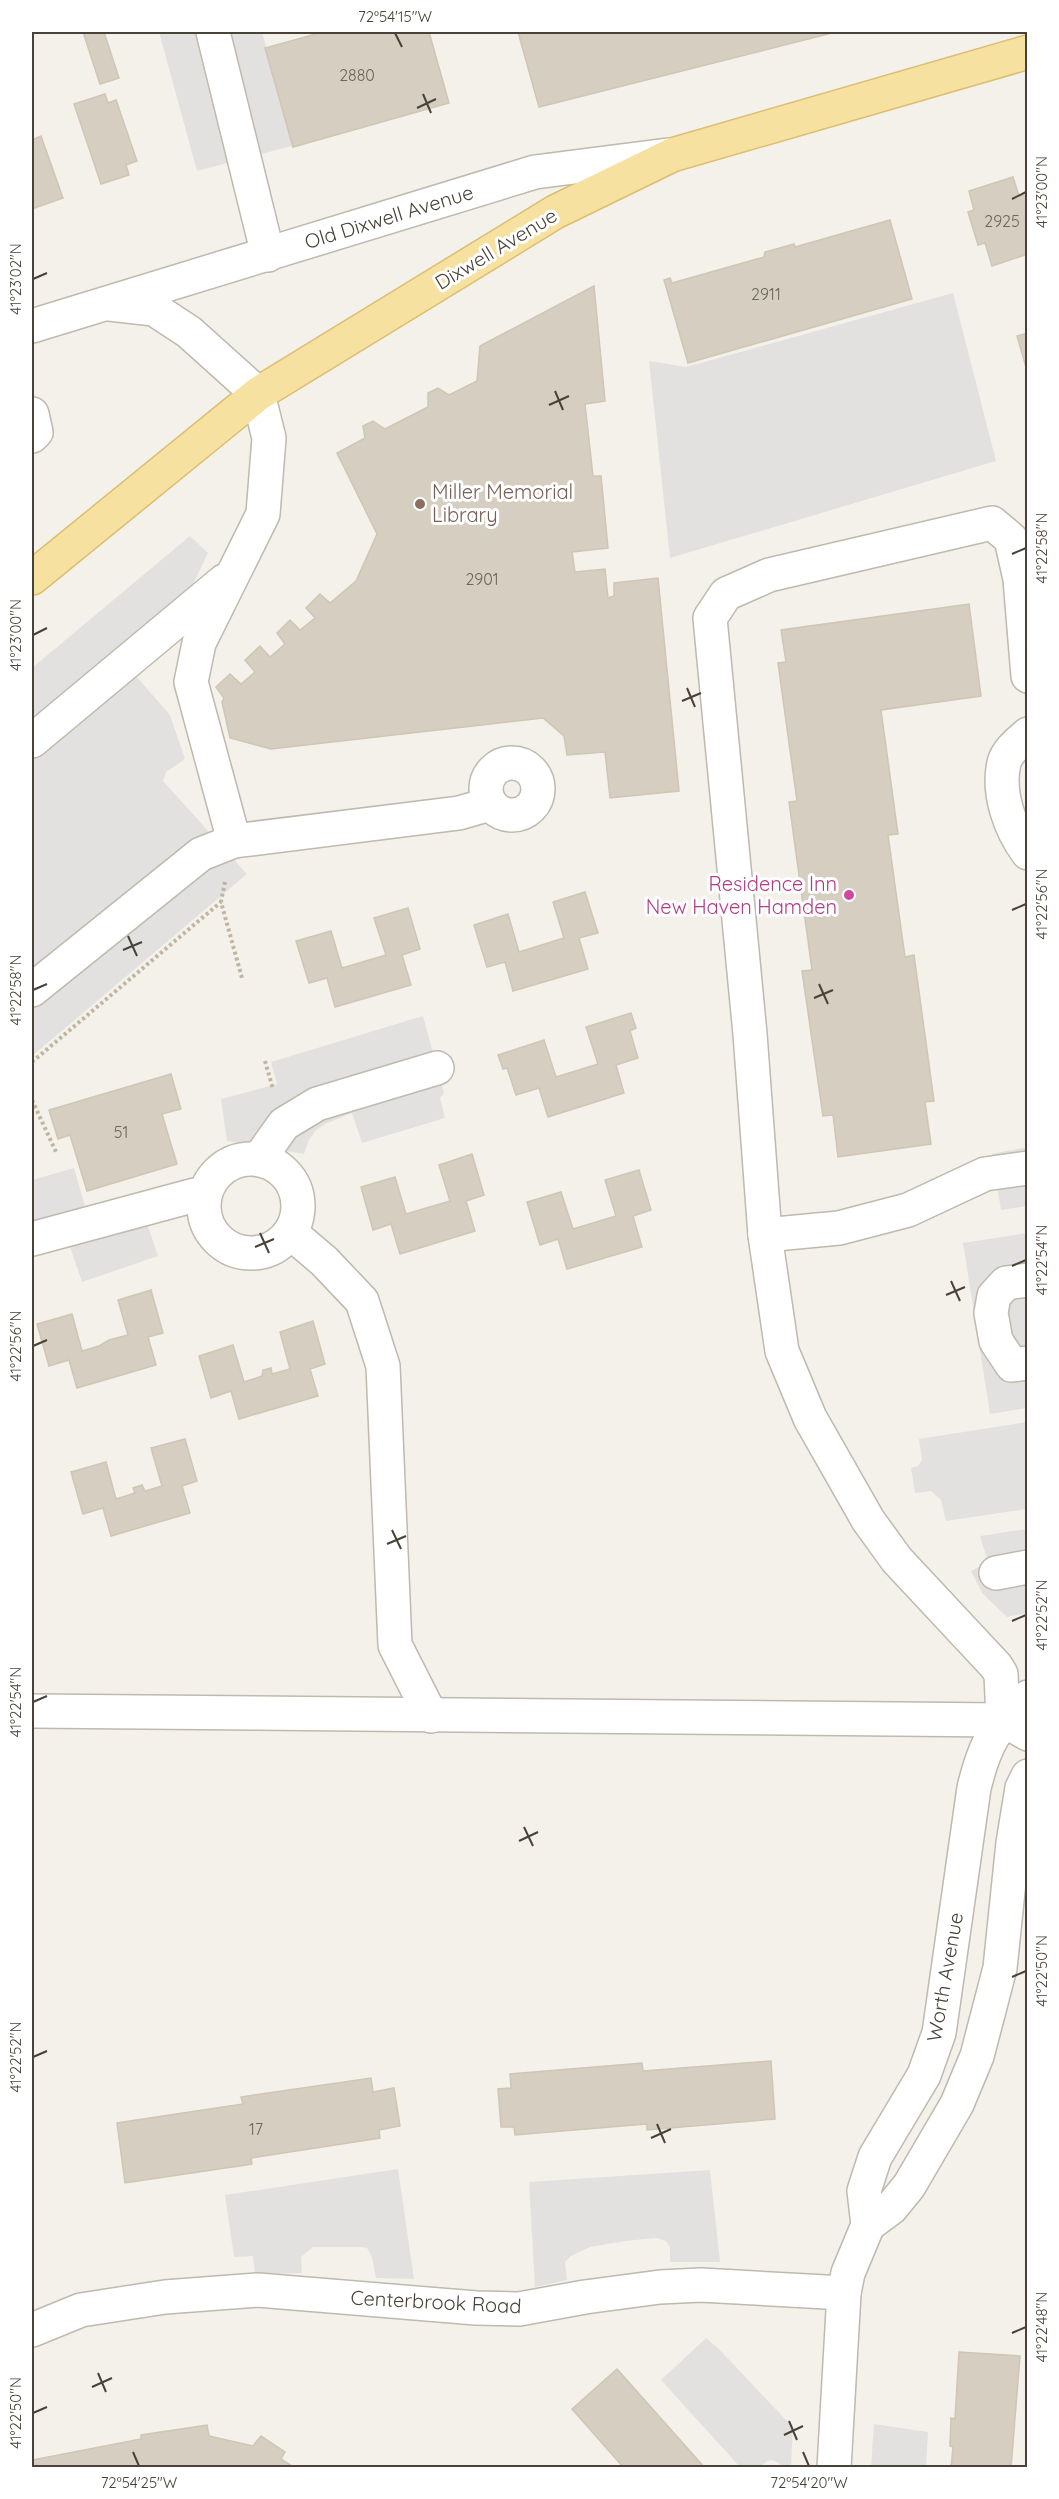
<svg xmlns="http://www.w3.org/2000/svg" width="1059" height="2499" viewBox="0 0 1059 2499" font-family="Quicksand,sans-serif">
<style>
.parking{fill:#e3e1df}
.building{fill:#d5cec1;stroke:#cfc6b4;stroke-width:1.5}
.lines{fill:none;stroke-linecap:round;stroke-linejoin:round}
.minor-casing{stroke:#bfb9ae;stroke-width:36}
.major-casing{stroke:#dcbe71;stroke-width:36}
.path{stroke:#c0b5a0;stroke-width:4;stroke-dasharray:3 3;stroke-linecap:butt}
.minor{stroke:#fff;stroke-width:33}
.major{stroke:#f7e1a0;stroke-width:33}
.ticks{fill:none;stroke:#484239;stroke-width:2}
.education-dot{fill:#8d6e63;stroke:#fff;stroke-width:2}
.hotel-dot{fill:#d1479c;stroke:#fff;stroke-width:2}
.labels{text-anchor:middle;stroke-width:6;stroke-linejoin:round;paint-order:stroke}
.number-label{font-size:16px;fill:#6b655b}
.street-label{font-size:20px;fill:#484239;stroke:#fff}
.education-label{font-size:20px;fill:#785e54;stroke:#fff;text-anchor:start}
.hotel-label{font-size:20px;fill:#b23c85;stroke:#fff;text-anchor:end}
.neatline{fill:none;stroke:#484239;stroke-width:2}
.ticks-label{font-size:15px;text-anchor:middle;fill:#484239}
</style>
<rect width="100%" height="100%" fill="#f4f1eb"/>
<g class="parking">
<polygon points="159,32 262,32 295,145 197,171"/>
<polygon points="953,293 996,461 670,558 649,361 686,367"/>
<polygon points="190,536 208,553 160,652 135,675 170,715 185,759 166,772 163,781 247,874 32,1056 32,668"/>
<polygon points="423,1016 444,1093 440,1098 445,1118 362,1143 352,1113 325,1124 316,1130 309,1140 304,1154 227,1141 221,1099 277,1084 271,1062"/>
<polygon points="1027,1147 1027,1206 1001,1210 992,1154"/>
<polygon points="74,1168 87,1213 138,1197 158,1256 82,1282 69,1244 32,1255 32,1180"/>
<polygon points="1027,1233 1027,1408 990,1414 963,1243"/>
<polygon points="1027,1422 1027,1509 946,1521 941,1500 931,1491 915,1493 911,1468 918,1466 922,1460 919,1439"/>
<polygon points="1027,1529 1027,1613 1007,1617 982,1593 971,1571 988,1562 980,1536"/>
<polygon points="398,2169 414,2279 376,2278 372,2257 367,2248 360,2247 313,2247 301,2257 302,2273 255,2274 253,2256 234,2257 225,2195"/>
<polygon points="710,2170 720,2262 670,2262 670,2247 666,2241 656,2238 625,2241 590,2247 571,2256 565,2262 567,2280 535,2287 529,2182"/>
<polygon points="706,2338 718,2348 786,2420 793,2425 791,2467 785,2467 773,2460 767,2461 760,2467 740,2467 661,2380"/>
<polygon points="874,2424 928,2432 926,2467 871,2467"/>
</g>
<g class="building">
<polygon points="83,32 104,32 119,78 100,84"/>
<polygon points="323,32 429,32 449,103 293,147 265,48"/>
<polygon points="518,32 836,32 539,107"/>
<polygon points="105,94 108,103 116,100 137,161 126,165 129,175 101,184 74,104"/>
<polygon points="41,136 63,198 32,209 32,140"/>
<polygon points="1013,177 1019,196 1026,195 1028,199 1028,254 992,266 985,243 978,245 968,212 974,210 969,191"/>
<polygon points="890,220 912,299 688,363 664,280 670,278 672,283 764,257 765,252 794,244 795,247"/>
<polygon points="594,286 605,401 585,404 593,476 601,476 608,548 572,552 575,572 605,569 608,598 614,596 614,583 658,578 679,791 610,798 605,752 567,755 564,736 543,718 271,749 230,738 222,702 224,698 216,687 230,674 241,684 255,672 245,660 260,646 270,657 285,644 277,633 290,620 300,630 315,618 306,608 320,594 330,603 356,581 377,534 337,453 365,438 363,426 373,421 385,429 428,407 428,393 438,388 449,395 477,381 480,346"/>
<polygon points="1028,333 1028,374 1017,336"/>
<polygon points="969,604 981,696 881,710 898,834 888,835 905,957 914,955 934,1101 925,1102 931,1144 838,1157 833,1115 823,1116 802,971 812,970 789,802 797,801 778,663 786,662 781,630"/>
<polygon points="585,892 598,933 579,938 588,969 513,991 505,962 487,967 474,925 508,914 519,952 564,938 553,902"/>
<polygon points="408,908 420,949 402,955 411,985 335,1007 327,978 309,983 296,941 331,931 342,968 386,955 374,918"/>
<polygon points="631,1013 636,1028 630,1031 638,1058 616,1065 624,1093 548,1117 539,1088 516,1095 507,1068 503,1069 498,1055 544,1040 556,1077 598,1064 586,1027"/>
<polygon points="171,1074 181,1109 162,1114 177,1164 87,1191 70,1135 58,1139 49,1110"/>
<polygon points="472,1154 484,1195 466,1201 475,1231 400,1254 391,1224 373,1230 361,1187 395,1177 406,1214 450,1201 439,1165"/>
<polygon points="639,1170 651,1210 633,1216 642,1247 567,1269 558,1239 540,1245 527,1202 561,1192 573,1229 616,1216 605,1180"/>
<polygon points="151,1290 163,1333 148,1337 156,1365 77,1388 69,1360 49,1366 37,1324 72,1314 82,1351 99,1346 109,1340 128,1335 118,1300"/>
<polygon points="313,1321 325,1364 310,1369 318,1396 239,1419 231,1391 211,1398 199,1356 233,1345 244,1382 262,1376 263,1370 271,1368 272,1374 290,1369 280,1332"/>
<polygon points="185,1439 197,1481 182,1486 190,1513 111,1536 103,1508 83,1514 71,1472 106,1462 116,1499 135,1493 133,1488 142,1485 145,1491 162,1486 151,1448"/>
<polygon points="771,2061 775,2119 647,2130 647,2124 515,2135 514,2127 501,2127 498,2089 511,2088 510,2074 642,2063 643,2071"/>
<polygon points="371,2078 373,2092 394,2088 400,2126 379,2130 380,2138 251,2158 252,2164 125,2183 117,2123 243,2104 241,2097"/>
<polygon points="959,2352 1020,2356 1011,2468 951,2468 953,2447 950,2446 951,2418 955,2419"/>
<polygon points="617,2369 705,2468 624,2468 572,2409"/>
<polygon points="207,2425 209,2436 253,2446 261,2436 285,2452 281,2459 295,2468 32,2468 32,2460 141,2439 141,2435"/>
</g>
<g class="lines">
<defs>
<g id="minor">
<polyline points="213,32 268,255"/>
<polyline points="32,326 535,172 668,155"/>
<polyline points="32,414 36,432 32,436"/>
<path d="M 1028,734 C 1019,742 1007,751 1004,763 C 997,793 1010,829 1028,853"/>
<polyline points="32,741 224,581"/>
<circle cx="512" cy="789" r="26"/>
<polyline points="234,841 459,813 490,804"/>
<polyline points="32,990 201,854 234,841 191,682 199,643 263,514 269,438 258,394 189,332 154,309 110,304"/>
<circle cx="251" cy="1206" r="47"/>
<polyline points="259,1159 284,1124 317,1104 437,1068"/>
<polyline points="291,1233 324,1261 362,1301 383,1366 395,1645 431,1716"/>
<polyline points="765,1235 839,1228 908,1210 985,1174 1028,1168"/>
<polyline points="32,1239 195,1195 204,1197"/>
<polyline points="1028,1280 1006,1283 994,1296 991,1313 996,1341 1012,1365 1028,1363"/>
<polyline points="996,1573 1028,1567"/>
<polyline points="32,1711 1003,1720 1028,1734"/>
<polyline points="1003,1720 1001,1674 996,1666 897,1560 868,1520 810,1418 782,1351 765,1235 750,1034 710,618 726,594 769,575 992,523 1011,539 1020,579 1028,676"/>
<polyline points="868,2225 891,2208 909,2186 957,2104 977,2056 1000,1968 1013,1843 1022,1788 1028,1776"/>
<polyline points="32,2330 81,2310 165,2297 258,2290 476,2308 519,2309 585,2297 660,2287 701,2285 844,2293"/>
<path d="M 834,2468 L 844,2293 L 848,2273 L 868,2225 L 864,2191 L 875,2157 L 924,2075 L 939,2033 L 974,1788 C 985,1743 994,1728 1028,1697"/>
</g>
<polyline id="major" points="32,578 258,394 555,212 672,155 1028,52"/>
</defs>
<use href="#minor" class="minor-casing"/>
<use href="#major" class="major-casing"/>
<g class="path">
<polyline points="225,882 221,902 242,978"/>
<polyline points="265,1061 273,1089"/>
<polyline points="32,1062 221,902"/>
<polyline points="32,1100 57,1154"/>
</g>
<use href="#minor" class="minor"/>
<use href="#major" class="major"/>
</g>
<path class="ticks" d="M 395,33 L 402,47M 423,94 L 431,113M 417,108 L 436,99M 1012,199 L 1026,192M 33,279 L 47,273M 555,391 L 563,410M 549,405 L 569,396M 1012,554 L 1026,548M 33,635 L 47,628M 687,688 L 695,707M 682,701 L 701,693M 1012,910 L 1026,904M 128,936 L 137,956M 123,950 L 142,942M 819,984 L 828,1004M 33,990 L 47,984M 814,998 L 833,990M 260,1233 L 269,1253M 255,1247 L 274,1239M 1012,1266 L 1026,1260M 951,1281 L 960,1301M 946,1295 L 965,1287M 33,1346 L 47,1340M 392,1530 L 401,1549M 387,1544 L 406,1536M 1012,1621 L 1026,1615M 33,1702 L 47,1696M 524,1827 L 533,1846M 519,1841 L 538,1832M 1012,1977 L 1026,1971M 33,2057 L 47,2051M 657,2124 L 665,2143M 651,2138 L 671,2129M 1012,2333 L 1026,2327M 98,2373 L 106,2392M 92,2387 L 112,2378M 33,2413 L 47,2407M 789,2421 L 797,2440M 784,2435 L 803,2426M 133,2452 L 139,2466M 803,2452 L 809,2466"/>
<circle class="education-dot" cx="420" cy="504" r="6"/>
<circle class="hotel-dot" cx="849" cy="895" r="6"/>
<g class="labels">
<g class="number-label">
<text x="357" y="81">2880</text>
<text x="1002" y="227">2925</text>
<text x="766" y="300">2911</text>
<text x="482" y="585">2901</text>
<text x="121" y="1138">51</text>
<text x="256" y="2135">17</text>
</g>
<g class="street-label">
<text transform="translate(389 217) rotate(-17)" y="7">Old Dixwell Avenue</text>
<text transform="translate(496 249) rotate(-31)" y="7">Dixwell Avenue</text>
<text transform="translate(945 1977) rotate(-80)" y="7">Worth Avenue</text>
<text transform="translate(436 2302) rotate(3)" y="7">Centerbrook Road</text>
</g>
<g class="education-label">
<text x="432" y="499">Miller Memorial<tspan x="432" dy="23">Library</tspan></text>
</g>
<g class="hotel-label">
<text x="837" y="891">Residence Inn<tspan x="837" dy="23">New Haven Hamden</tspan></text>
</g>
</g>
<rect width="1059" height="2499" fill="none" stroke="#ffffff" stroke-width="66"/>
<rect x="33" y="33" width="993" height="2433" class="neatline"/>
<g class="ticks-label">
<text x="395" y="22">72°54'15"W</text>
<text transform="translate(1042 192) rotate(-90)" y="5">41°23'00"N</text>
<text transform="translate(16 279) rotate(-90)" y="5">41°23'02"N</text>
<text transform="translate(1042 548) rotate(-90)" y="5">41°22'58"N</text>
<text transform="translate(16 635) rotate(-90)" y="5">41°23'00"N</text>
<text transform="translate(1042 904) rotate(-90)" y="5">41°22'56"N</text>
<text transform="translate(16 990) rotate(-90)" y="5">41°22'58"N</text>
<text transform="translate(1042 1260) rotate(-90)" y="5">41°22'54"N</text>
<text transform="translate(16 1346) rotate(-90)" y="5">41°22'56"N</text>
<text transform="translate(1042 1615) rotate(-90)" y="5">41°22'52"N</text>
<text transform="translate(16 1702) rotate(-90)" y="5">41°22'54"N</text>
<text transform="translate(1042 1971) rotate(-90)" y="5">41°22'50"N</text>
<text transform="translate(16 2057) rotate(-90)" y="5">41°22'52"N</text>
<text transform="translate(1042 2327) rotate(-90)" y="5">41°22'48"N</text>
<text transform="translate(16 2413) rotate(-90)" y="5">41°22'50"N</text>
<text x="139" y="2488">72°54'25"W</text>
<text x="809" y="2488">72°54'20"W</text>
</g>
</svg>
